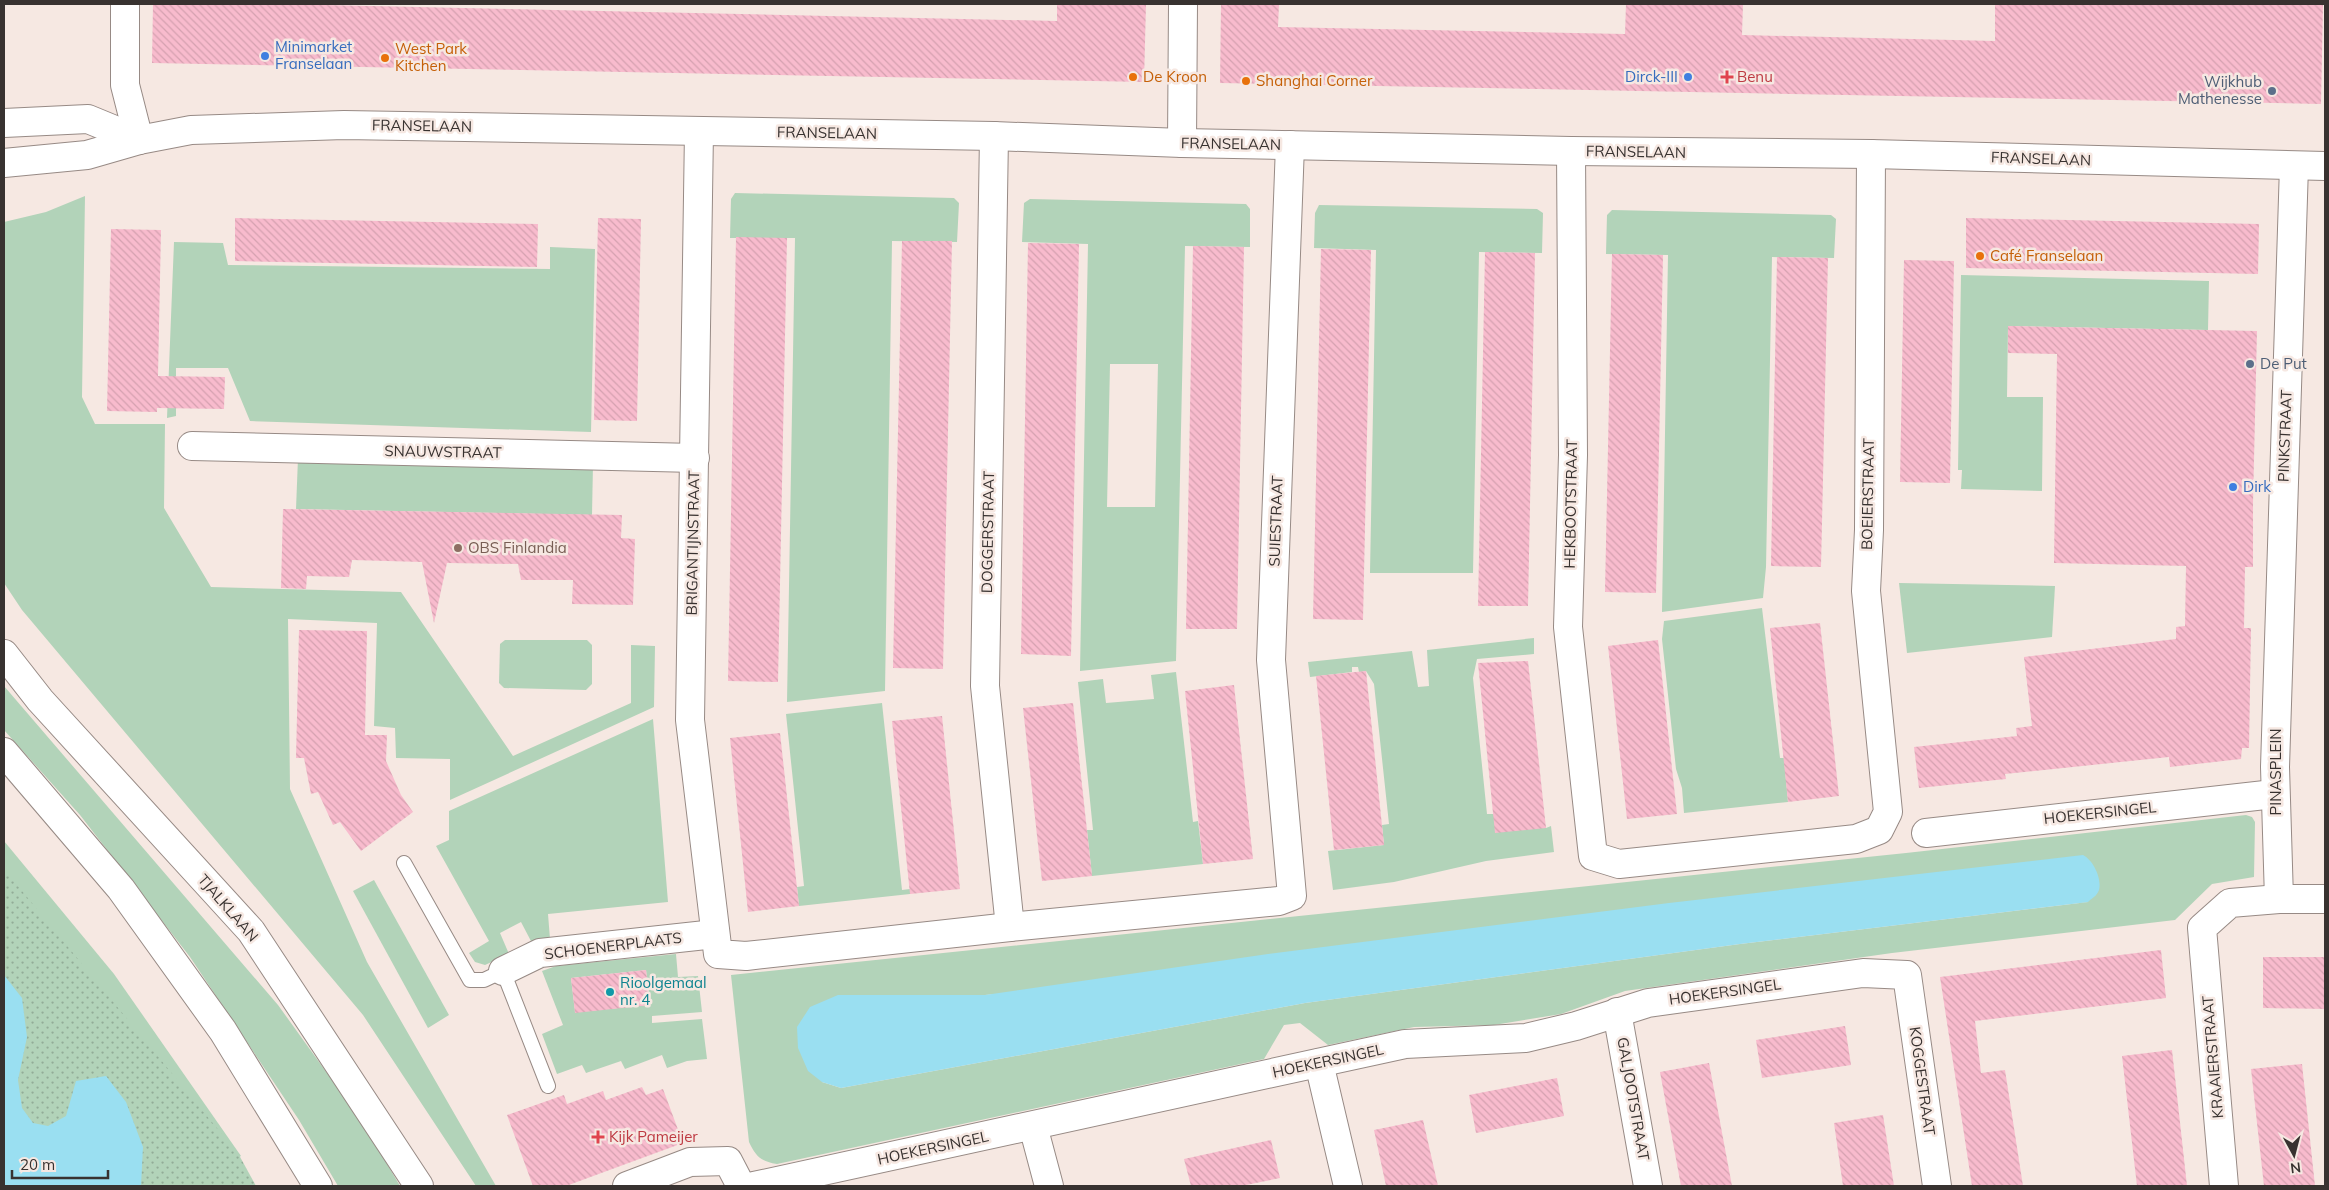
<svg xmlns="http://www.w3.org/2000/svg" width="2329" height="1190" viewBox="0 0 2329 1190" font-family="Mulish,sans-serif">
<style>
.green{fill:#b2d3b9;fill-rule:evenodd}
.park{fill:url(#park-dots)}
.water{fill:#9adff1}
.building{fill:url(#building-back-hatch)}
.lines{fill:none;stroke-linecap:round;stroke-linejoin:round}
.lane-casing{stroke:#978a85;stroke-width:16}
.street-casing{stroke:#978a85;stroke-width:30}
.secondary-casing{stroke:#978a85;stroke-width:30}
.lane{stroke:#fff;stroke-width:14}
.street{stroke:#fff;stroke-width:28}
.secondary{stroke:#fff;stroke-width:28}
.shop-dot{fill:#3f7fe0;stroke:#f6e8e2;stroke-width:2}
.food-dot{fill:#e8710a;stroke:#f6e8e2;stroke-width:2}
.health-dot{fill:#e0444e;stroke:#f6e8e2;stroke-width:2}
.service-dot{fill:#5c6f8a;stroke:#f6e8e2;stroke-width:2}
.education-dot{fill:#8d6e63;stroke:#f6e8e2;stroke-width:2}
.culture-dot{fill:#0f9aa8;stroke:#f6e8e2;stroke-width:2}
.labels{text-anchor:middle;stroke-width:5;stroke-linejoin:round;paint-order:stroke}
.shop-label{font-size:15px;fill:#366cbe;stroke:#f6e8e2;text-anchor:start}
.food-label{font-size:15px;fill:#c56008;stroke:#f6e8e2;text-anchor:start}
.health-label{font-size:15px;fill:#be3a42;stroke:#f6e8e2;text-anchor:start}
.service-label{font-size:15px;fill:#4e5e75;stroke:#f6e8e2;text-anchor:end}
.street-label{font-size:15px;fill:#383230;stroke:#f6e8e2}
.education-label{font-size:15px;fill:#785e54;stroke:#f6e8e2;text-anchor:start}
.culture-label{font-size:15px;fill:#0d838f;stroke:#f6e8e2;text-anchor:start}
</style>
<defs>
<pattern id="park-dots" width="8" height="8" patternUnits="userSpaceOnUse" patternTransform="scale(1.25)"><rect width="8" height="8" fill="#b2d3b9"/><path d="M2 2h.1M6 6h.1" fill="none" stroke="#92ac97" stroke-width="1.8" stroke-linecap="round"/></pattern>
<pattern id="building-back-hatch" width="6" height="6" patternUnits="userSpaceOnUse" patternTransform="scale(1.25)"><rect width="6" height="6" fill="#f8bbcd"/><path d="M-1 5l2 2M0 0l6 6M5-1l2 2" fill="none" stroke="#d5a1b0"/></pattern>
</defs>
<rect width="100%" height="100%" fill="#f6e8e2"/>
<g class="green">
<polygon points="735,193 954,198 959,203 957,242 892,241 885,691 787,702 795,238 730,238 731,199"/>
<polygon points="85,196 82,397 95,424 165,424 164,508 211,587 401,592 513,756 631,703 631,645 655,646 654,707 450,800 450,759 396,758 395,728 374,726 377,623 288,619 290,789 367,962 496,1186 476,1186 363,1015 22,610 4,583 4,222 46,212"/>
<path d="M 1030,199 L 1246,204 L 1250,209 L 1250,247 L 1185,246 L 1176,661 L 1080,671 L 1088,244 L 1022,242 L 1024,203 ZM 1110,364 L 1158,364 L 1155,507 L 1107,507 Z"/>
<polygon points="1319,205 1537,209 1543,213 1542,253 1479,252 1473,573 1370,573 1376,250 1314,248 1315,213"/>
<polygon points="1612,210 1831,215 1836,219 1834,258 1772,257 1766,567 1763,598 1662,612 1668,255 1606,254 1607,215"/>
<polygon points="174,242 223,243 228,265 550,269 550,247 595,249 591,432 250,421 228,368 176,368 176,416 167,418"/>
<polygon points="1961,275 2209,281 2208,330 2008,326 2007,397 2043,397 2042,491 1961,489 1962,470 1958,470"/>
<polygon points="298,458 593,464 592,515 296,509"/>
<polygon points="1899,583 2055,586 2052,637 1907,653"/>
<polygon points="1762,608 1780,758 1784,758 1788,802 1684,813 1682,788 1676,769 1662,639 1664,621"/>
<polygon points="1534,638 1534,654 1477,659 1473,678 1487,814 1493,814 1546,828 1551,826 1554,852 1486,861 1394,882 1333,890 1328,851 1384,845 1382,825 1389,824 1374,684 1366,671 1359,672 1358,667 1352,667 1352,672 1310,677 1308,662 1412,651 1418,687 1429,686 1427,650"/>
<polygon points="505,640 587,640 592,645 592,684 586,690 504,688 499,683 500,644"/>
<polygon points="1176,672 1193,822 1198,821 1203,864 1092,876 1087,830 1093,830 1078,682 1103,679 1106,703 1154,699 1151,675"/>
<polygon points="4,686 278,1005 363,1123 400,1186 338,1186 299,1120 190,957 80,815 4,730"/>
<polygon points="882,703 902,890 910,889 910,894 799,906 797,887 804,886 786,714"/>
<polygon points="653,719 668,902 548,914 550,939 532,943 521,922 500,933 509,954 485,965 475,962 469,953 489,941 436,846 449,840 449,811"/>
<path d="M 2246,815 L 2252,817 L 2255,822 L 2254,877 L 2212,884 L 2175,920 L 1892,953 L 1625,991 L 1561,1014 L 1494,1025 L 1414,1027 L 1328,1045 L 1300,1023 L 1284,1025 L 1264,1059 L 777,1164 C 761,1161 756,1157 749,1142 L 731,975 L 1906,853 ZM 2088,902 L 1740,944 L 1305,1003 L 841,1088 L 822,1082 L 838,995 L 985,995 Z"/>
<polygon points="4,841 114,974 241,1156 186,1186 4,975"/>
<polygon points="374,880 449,1015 428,1028 353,891"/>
<path d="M 676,954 L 678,977 L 698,976 L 702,1012 L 652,1016 L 652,1023 L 702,1019 L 707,1059 L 687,1061 L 667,1068 L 662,1055 L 625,1069 L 621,1061 L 586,1073 L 582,1065 L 557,1074 L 542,1034 L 563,1025 L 542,971 L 556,966 ZM 646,970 L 650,1005 L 575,1012 L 571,978 Z"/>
</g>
<polygon class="park" points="4,869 239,1155 256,1186 4,1186"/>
<g class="water">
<path d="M 2083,855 C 2093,860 2102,878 2099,890 C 2097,896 2092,898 2088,902 L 1740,944 L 1305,1003 L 841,1088 L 822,1082 L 808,1071 L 798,1048 L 797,1027 L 810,1007 L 838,995 L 985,995 L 1268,954 L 1669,903 Z"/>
<polygon points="4,975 22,998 27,1037 18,1080 22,1108 33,1123 48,1126 66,1116 76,1081 106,1076 126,1102 143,1147 141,1186 4,1186"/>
</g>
<g class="building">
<polygon points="153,4 278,4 1057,21 1057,4 1146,4 1144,82 152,63"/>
<polygon points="1221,4 1279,4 1278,27 1625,34 1626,4 1743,4 1742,35 1995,41 1995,4 2323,4 2321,104 1220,83"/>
<polygon points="235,218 538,224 537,267 235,261"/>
<polygon points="598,218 641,219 637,421 594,420"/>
<polygon points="1966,218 2259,224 2258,274 1966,268"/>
<polygon points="111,229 161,230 158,376 225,377 224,409 157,408 157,412 107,411"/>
<polygon points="736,237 787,238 778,682 728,681"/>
<polygon points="902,241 952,241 943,669 893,668"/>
<polygon points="1028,243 1079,244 1071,656 1021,654"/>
<polygon points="1193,246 1244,247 1237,629 1186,629"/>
<polygon points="1321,249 1371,250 1363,620 1313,619"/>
<polygon points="1485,252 1535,253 1528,606 1478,606"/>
<polygon points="1612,254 1663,255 1656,593 1605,592"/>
<polygon points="1777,257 1828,258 1821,567 1771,566"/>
<polygon points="1904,260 1954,261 1950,483 1900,482"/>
<polygon points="2008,326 2257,331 2253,503 2253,567 2245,567 2244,628 2251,628 2249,748 2242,748 2241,759 2170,767 2169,757 2005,774 2006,779 1919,788 1914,747 2017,736 2016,728 2032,726 2024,657 2176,639 2176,627 2185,626 2186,566 2054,563 2057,354 2008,353"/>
<polygon points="283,509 622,515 621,538 635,539 633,605 572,604 573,580 521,580 518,564 447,563 434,623 422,562 352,560 349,577 307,576 306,589 281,588"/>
<polygon points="1820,623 1839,796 1788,802 1770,628"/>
<polygon points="299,630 367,631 365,735 387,735 386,761 401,795 413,812 361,851 340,822 333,825 318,792 311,794 304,758 296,758"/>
<polygon points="1658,640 1677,814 1627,819 1608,646"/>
<polygon points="1528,661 1546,828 1495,833 1478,663"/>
<polygon points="1366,671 1384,845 1334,850 1316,676"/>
<polygon points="1234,685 1253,859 1203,864 1185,691"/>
<polygon points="1073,703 1092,876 1042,881 1023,708"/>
<polygon points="942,716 960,889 910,894 892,721"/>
<polygon points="780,733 799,906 748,912 730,738"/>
<polygon points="2161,950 2166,998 1975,1021 1981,1073 2005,1070 2023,1186 1972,1186 1940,977"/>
<polygon points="2263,957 2325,957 2325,1009 2263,1008"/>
<polygon points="646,970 650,1005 575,1013 571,978"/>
<polygon points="1845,1026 1851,1065 1762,1078 1756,1040"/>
<polygon points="2172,1050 2187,1186 2137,1186 2122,1056"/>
<polygon points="1709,1063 1732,1186 1681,1186 1660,1072"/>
<polygon points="2302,1064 2315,1186 2264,1186 2251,1069"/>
<polygon points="1557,1078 1564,1116 1476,1133 1469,1095"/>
<polygon points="642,1087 646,1095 663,1089 683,1143 566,1186 533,1186 507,1115 564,1095 567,1104 603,1091 606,1100"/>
<polygon points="1883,1115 1894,1186 1843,1186 1834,1123"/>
<polygon points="1423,1120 1438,1186 1386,1186 1374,1130"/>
<polygon points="1271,1140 1280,1178 1241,1186 1191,1186 1184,1159"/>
</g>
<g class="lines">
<defs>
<polyline id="lane" points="404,863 470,980 484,980 503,971 548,1086"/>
<g id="street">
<polyline points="125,4 125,85 139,140"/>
<polyline points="699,131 690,720 718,954 746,956 1010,927 1279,901 1292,896 1271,660 1290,145"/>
<polyline points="994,136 985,686 1010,927"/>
<polyline points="1182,143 1183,4"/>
<polyline points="1571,151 1573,455 1568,627 1593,856 1619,864 1856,839 1879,830 1888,812 1866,591 1869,530 1871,154"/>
<polyline points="192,446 695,458"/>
<polyline points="1926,833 2274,794"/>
<polyline points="2279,899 2275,767 2294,166"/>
<polyline points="503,971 540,953 715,934"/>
<polyline points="1617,1012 1648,1186"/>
<polyline points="1319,1063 1348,1186"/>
<polyline points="1033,1126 1049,1186"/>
<polyline points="627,1186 690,1162 728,1161 741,1186"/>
<polyline points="754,1186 1405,1044 1526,1038 1576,1026 1648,1003 1863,973 1907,975 1937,1186"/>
<polyline points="2224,1186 2202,928 2230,903 2279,899 2325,899"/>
</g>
<g id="secondary">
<polyline points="4,123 88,119 139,140"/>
<polyline points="4,163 87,155 139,140 191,130 344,125 994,136 1182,143 1571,151 1871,154 2325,166"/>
<polyline points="4,654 40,700 251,931 419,1186"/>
<polyline points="4,752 121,889 223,1031 318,1186"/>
</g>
</defs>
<use href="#lane" class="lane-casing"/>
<use href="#street" class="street-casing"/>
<use href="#secondary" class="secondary-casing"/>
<use href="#lane" class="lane"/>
<use href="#street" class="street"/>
<use href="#secondary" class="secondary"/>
</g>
<g class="shop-dot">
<circle cx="265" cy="56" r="5"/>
<circle cx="1688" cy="77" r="5"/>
<circle cx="2233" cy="487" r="5"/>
</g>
<g class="food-dot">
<circle cx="385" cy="58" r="5"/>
<circle cx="1133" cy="77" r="5"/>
<circle cx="1246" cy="81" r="5"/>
<circle cx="1980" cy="256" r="5"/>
</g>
<g class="health-dot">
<path d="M1724.5 69.5h5v5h5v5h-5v5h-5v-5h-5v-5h5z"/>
<path d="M595.5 1129.5h5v5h5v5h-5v5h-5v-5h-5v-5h5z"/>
</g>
<g class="service-dot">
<circle cx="2272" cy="91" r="5"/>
<circle cx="2250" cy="364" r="5"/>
</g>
<circle class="education-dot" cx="458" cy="548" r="5"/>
<circle class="culture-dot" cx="610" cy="992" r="5"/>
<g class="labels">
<g class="shop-label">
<text x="275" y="52">Minimarket<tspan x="275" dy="17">Franselaan</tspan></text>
<text x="1678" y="82" text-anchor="end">Dirck-III</text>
<text x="2243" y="492">Dirk</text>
</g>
<g class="food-label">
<text x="395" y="54">West Park<tspan x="395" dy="17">Kitchen</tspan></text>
<text x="1143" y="82">De Kroon</text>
<text x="1256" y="86">Shanghai Corner</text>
<text x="1990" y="261">Café Franselaan</text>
</g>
<g class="health-label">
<text x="1737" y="82">Benu</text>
<text x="609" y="1142">Kijk Pameijer</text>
</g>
<g class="service-label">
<text x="2262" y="87">Wijkhub<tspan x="2262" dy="17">Mathenesse</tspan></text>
<text x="2260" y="369" text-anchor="start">De Put</text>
</g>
<g class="street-label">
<text transform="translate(422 126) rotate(1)" y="5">FRANSELAAN</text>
<text transform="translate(827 133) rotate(1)" y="5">FRANSELAAN</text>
<text transform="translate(1231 144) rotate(1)" y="5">FRANSELAAN</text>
<text transform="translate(1636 152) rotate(1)" y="5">FRANSELAAN</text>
<text transform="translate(2041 159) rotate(2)" y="5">FRANSELAAN</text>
<text transform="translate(2285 436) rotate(-88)" y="5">PINKSTRAAT</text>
<text transform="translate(443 452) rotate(1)" y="5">SNAUWSTRAAT</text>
<text transform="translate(1868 494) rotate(-89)" y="5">BOEIERSTRAAT</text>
<text transform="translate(1571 504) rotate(-89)" y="5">HEKBOOTSTRAAT</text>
<text transform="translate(1276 521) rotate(-88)" y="5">SUIESTRAAT</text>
<text transform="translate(988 532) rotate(-89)" y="5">DOGGERSTRAAT</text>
<text transform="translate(693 543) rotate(-89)" y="5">BRIGANTIJNSTRAAT</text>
<text transform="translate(2276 772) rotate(-90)" y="5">PINASPLEIN</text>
<text transform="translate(2100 813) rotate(-6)" y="5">HOEKERSINGEL</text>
<text transform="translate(228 908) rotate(49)" y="5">TJALKLAAN</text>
<text transform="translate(613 946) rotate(-7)" y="5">SCHOENERPLAATS</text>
<text transform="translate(1725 992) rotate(-8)" y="5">HOEKERSINGEL</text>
<text transform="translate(2213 1057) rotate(-95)" y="5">KRAAIERSTRAAT</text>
<text transform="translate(1328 1061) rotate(-12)" y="5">HOEKERSINGEL</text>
<text transform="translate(1922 1081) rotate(82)" y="5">KOGGESTRAAT</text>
<text transform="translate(1633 1099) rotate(80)" y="5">GALJOOTSTRAAT</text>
<text transform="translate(933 1148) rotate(-12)" y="5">HOEKERSINGEL</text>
</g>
<g class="education-label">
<text x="468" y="553">OBS Finlandia</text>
</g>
<g class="culture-label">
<text x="620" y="988">Rioolgemaal<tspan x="620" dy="17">nr. 4</tspan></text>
</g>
</g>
<rect width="2329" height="1190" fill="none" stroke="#383230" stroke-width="10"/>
<g transform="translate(2294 1155) rotate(173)" stroke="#f6e8e2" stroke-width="4" paint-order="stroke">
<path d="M0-4L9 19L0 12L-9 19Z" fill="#383230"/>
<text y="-8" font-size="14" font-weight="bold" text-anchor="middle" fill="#383230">N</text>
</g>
<path d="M12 1170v8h96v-8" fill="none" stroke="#383230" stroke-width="2.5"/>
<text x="20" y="1170" font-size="15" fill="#383230" stroke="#f6e8e2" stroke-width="4" paint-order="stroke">20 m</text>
</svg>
